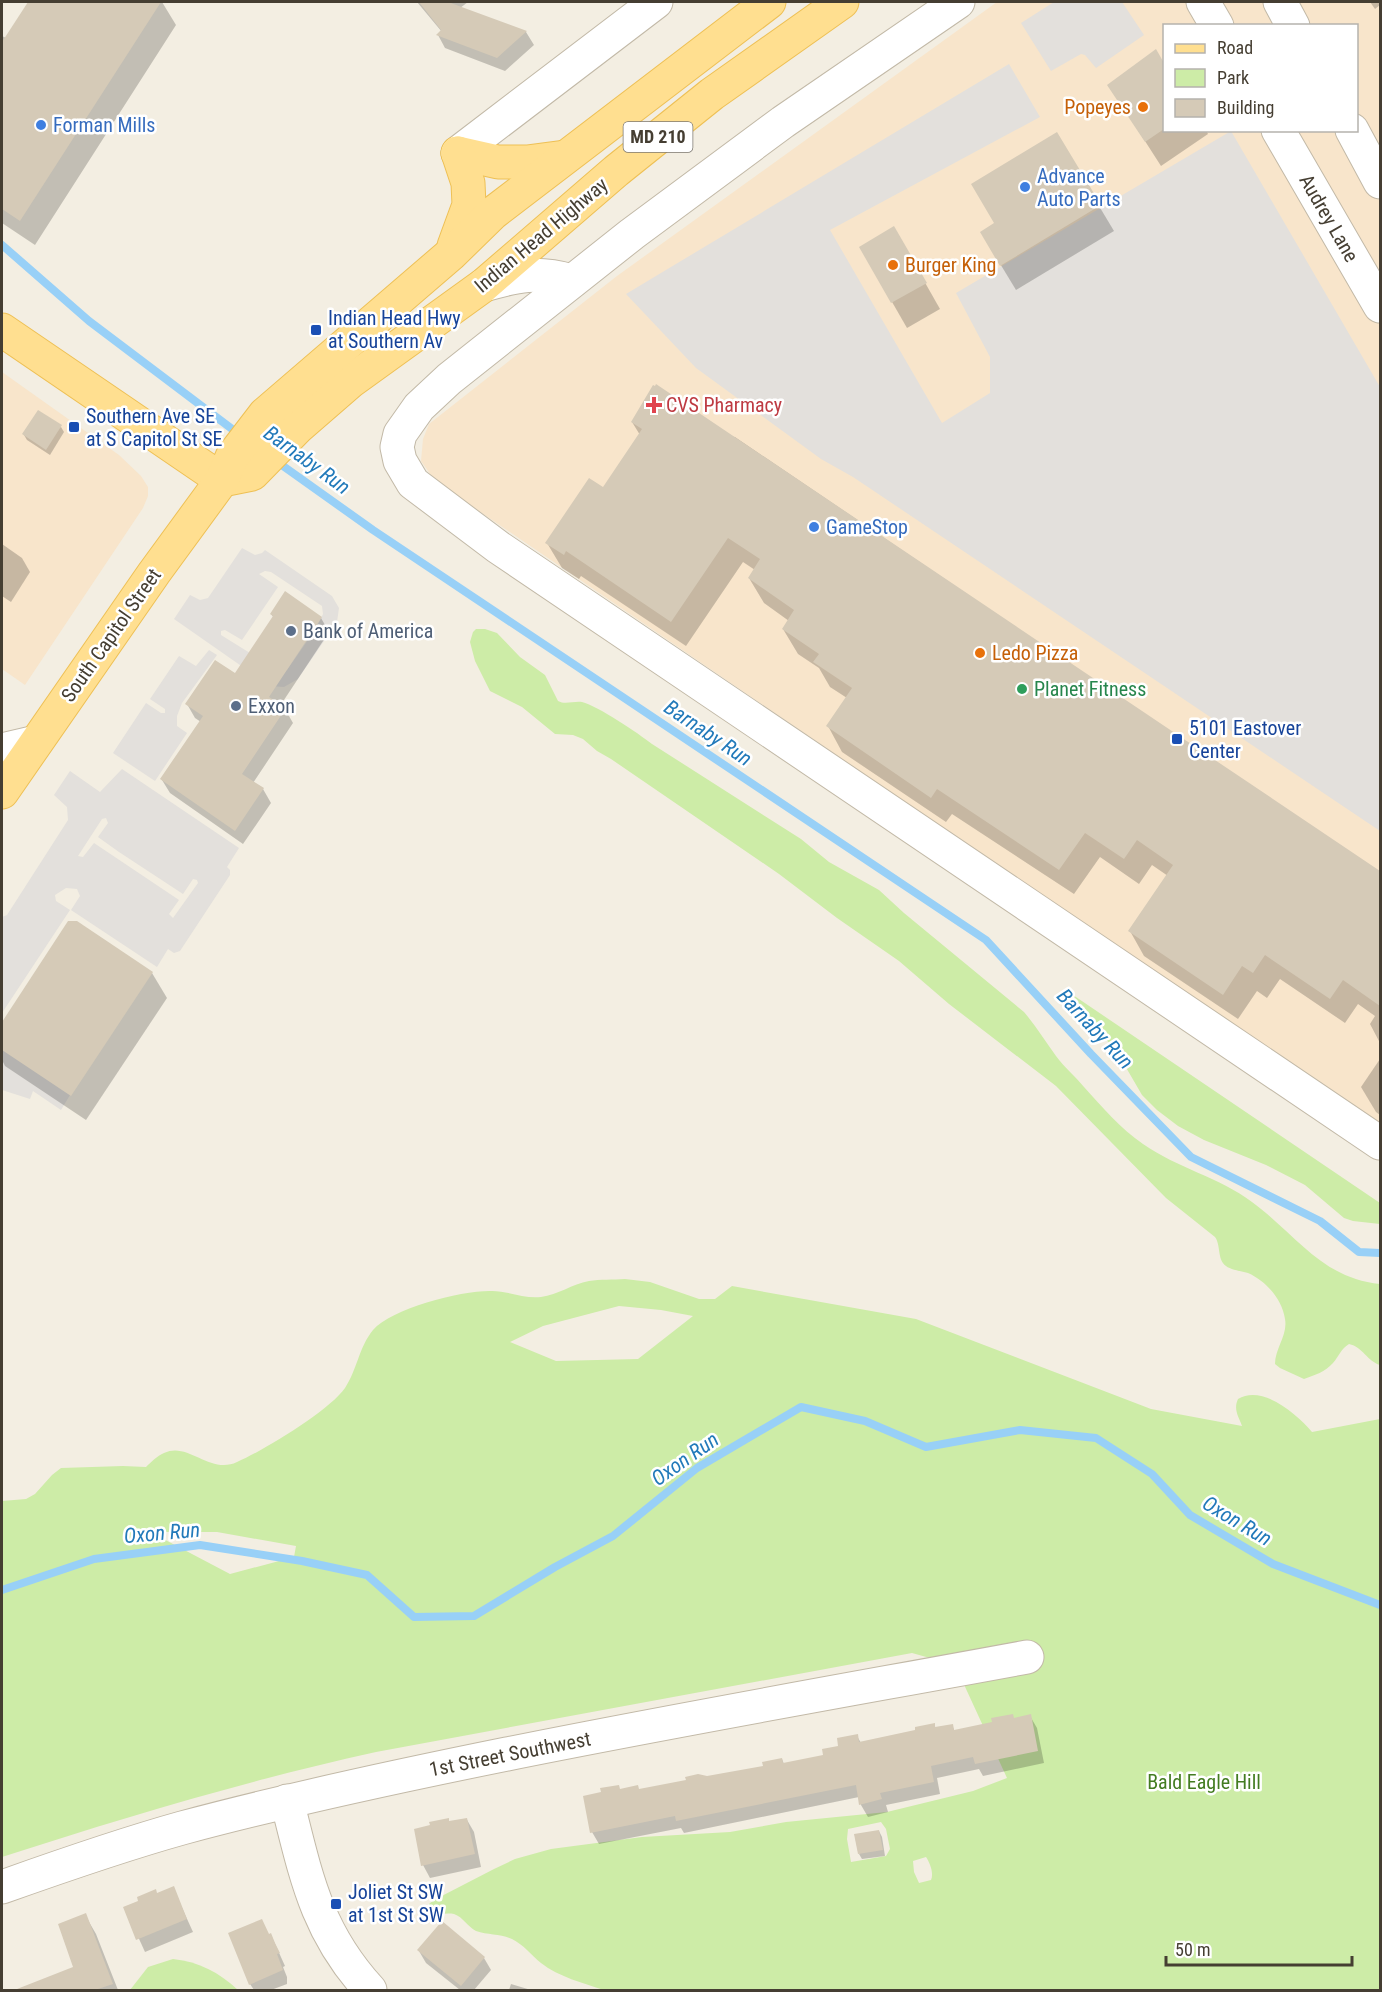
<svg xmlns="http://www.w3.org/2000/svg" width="1382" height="1992" viewBox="0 0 1382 1992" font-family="'Roboto Condensed',sans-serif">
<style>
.commercial{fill:#f8e5cb;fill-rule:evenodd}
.green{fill:#cdeca7;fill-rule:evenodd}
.parking{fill:#e3e0dc;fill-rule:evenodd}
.shadow{fill:#0003}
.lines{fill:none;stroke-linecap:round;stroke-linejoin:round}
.stream{stroke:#98d0f7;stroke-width:8}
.building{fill:#d5cab7}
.minor-casing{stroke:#c2b9a7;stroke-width:35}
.major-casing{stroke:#eec055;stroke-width:35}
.minor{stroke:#fff;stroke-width:33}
.major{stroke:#ffdf90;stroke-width:33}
.food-dot{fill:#e8710a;stroke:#fff;stroke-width:2}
.shop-dot{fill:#3f7fe0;stroke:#fff;stroke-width:2}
.transit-dot{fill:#1a4fb4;stroke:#fff;stroke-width:2}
.health-dot{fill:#e0444e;stroke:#fff;stroke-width:2}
.service-dot{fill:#5c6f8a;stroke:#fff;stroke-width:2}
.leisure-dot{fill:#2e9e5b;stroke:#fff;stroke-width:2}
.labels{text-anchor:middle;stroke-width:5;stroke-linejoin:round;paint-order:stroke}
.shield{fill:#fff;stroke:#7d7870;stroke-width:1.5}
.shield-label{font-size:18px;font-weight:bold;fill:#453e32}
.food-label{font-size:20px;fill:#c56008;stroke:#fff;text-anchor:start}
.shop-label{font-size:20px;fill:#366cbe;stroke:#fff;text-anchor:start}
.street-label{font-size:20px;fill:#453e32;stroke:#fff}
.transit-label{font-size:20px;fill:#164399;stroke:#fff;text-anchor:start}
.health-label{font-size:20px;fill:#be3a42;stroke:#fff;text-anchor:start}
.service-label{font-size:20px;fill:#4e5e75;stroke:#fff;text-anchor:start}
.leisure-label{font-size:20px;fill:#27864d;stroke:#fff;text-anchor:start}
.park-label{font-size:20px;fill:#437c21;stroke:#fff}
.water-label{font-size:21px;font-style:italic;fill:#227aba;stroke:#fff}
</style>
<rect width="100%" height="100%" fill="#f3eee2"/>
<g class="commercial">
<path d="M 997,2 L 1380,2 L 1380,1124 L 1340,1099 L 435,481 L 421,461 L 423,439 L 429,424 L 617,276 ZM 1164,26 L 1356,26 L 1356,130 L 1164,130 Z"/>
<polygon points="2,372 119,455 141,476 148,487 148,496 143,508 25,685 2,669"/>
</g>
<g class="green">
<path d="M 476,629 L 485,629 L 497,633 L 520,657 L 545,675 L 558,701 C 565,705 573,701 582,702 C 598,706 638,733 652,744 L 801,839 L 829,862 L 879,890 L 904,913 L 1024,1012 C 1036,1026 1045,1041 1056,1056 C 1064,1067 1075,1076 1084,1087 C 1102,1107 1120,1128 1143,1144 C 1177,1168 1219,1177 1252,1202 C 1296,1234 1321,1278 1380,1284 L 1380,1365 C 1367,1361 1363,1347 1349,1344 C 1341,1349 1339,1356 1333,1363 C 1325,1372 1315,1375 1304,1379 L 1280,1368 L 1275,1364 C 1275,1348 1288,1335 1285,1319 C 1282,1299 1266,1281 1248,1273 C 1241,1271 1231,1270 1226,1266 C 1217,1260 1221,1245 1215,1237 L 1166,1198 L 1056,1086 L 949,1004 L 899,961 L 837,918 L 779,874 L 611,759 L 597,751 L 583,739 L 573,735 L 555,734 L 522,707 L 490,691 L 475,661 L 470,642 L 473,632 Z"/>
<polygon points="1073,995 1380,1203 1380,1224 1353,1221 1344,1218 1305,1185 1266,1165 1204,1140 1178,1126 1157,1110 1142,1095 1117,1052 1090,1021"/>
<path d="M 625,1279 L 650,1282 L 699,1299 L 715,1299 L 732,1286 L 916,1319 L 1151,1409 L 1242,1426 C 1239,1417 1233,1410 1238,1399 C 1262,1384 1297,1414 1312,1432 L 1380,1419 L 1380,1990 L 604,1990 C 583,1983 559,1977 541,1963 C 531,1955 524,1945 512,1939 C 501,1934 488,1935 476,1931 C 468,1927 463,1917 454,1914 C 445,1912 436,1917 428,1909 L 429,1904 L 434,1900 L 494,1869 L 515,1859 L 551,1849 L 642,1837 L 730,1832 L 786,1822 L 887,1812 L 973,1791 L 1007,1778 L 955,1665 L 912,1653 L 376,1752 C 249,1780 125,1817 2,1857 L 2,1501 L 26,1499 L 35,1494 L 52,1475 L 61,1468 L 123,1466 L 146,1467 C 151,1462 157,1456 164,1453 C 188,1441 210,1475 237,1462 C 263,1451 330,1410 345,1388 C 357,1370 359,1347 373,1330 C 392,1308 463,1290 492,1291 C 508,1291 525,1299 541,1297 C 558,1295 572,1284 589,1281 C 600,1279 613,1280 625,1279 ZM 619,1306 L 661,1310 L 693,1316 L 638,1359 L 556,1361 L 510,1342 L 543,1326 ZM 165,1532 L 217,1532 L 296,1546 L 294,1557 L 230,1574 L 154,1534 ZM 881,1822 L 886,1829 L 890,1849 L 886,1856 L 851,1862 L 847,1839 L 848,1829 ZM 926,1857 C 930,1863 934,1873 931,1880 L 919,1883 L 914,1872 L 913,1861 Z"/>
<path d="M 173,1959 C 200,1962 218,1972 238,1990 L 130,1990 L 148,1967 Z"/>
</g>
<g class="parking">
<polygon points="1054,2 1122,2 1144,35 1096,68 1085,55 1081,54 1051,71 1021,23"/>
<polygon points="1009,64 1040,117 830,230 942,423 990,393 990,357 956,293 1231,131 1380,387 1380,831 853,477 821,459 696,368 626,294"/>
<path d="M 242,548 L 255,555 L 262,553 L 265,550 L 332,596 L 339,608 L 337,622 L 298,679 L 284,687 L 270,686 L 174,619 L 190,595 L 200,600 L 208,598 ZM 265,571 L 271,572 L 322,606 L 323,614 L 318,624 L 322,627 L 314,638 L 310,637 L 287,670 L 279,671 L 221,635 L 221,631 L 225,630 L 242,640 L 278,587 L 259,574 Z"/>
<polygon points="209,650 217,655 182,703 177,716 177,726 187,733 155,781 113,753 146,703 161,713 165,713 165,709 150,699 179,656 196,666"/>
<path d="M 122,769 L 239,848 L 227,867 L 230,870 L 230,875 L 180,951 L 174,953 L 168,949 L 157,967 L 71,910 L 80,896 L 77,889 L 66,888 L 55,895 L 56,901 L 70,910 L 2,1013 L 2,917 L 7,915 L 68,820 L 67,807 L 54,795 L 70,771 L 100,792 ZM 106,818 L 108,823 L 98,837 L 119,852 L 183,894 L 193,879 L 197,880 L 198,883 L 173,918 L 169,914 L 179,900 L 94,843 L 83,857 L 78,856 L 102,819 Z"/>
<polygon points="2,1049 70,1095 61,1110 33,1091 30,1099 2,1090"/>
</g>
<g class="shadow">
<polygon points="29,2 162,2 176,25 35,245 2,223 2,36 6,38"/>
<polygon points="417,2 468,2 460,8 526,32 534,45 505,71 445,48 438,35 442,32"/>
<polygon points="1370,2 1380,2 1380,5 1375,9"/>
<polygon points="1155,52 1164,65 1164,130 1206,130 1208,134 1161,166 1109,85"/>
<polygon points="1099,206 1114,231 1016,290 996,257 996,224"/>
<polygon points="894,228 940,309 907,328 861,248"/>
<polygon points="632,422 735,437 1380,874 1380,1043 1370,1024 1375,1016 1358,1004 1345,1023 1280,979 1267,998 1257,991 1238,1019 1144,956 1130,931 1168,876 1152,865 1139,884 1100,857 1074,894 952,814 946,822 842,752 828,726 847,698 830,687 819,668 798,654 783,629 789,621 764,603 749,578 755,570 743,562 686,646 581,576 579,579 562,568 547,543 603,489 640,435"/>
<polygon points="61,427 64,432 50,455 27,440 24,435"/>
<polygon points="2,544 22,558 30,572 11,602 2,596"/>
<polygon points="271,614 321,618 329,632 280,706 285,709 293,723 253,783 263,789 271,803 243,844 170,793 162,780 201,722 195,718 187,704 235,675 274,618"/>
<polygon points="110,945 152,973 167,998 86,1120 5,1066 2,1060 2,1023"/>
<polygon points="1380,1059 1380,1115 1376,1112 1361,1087"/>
<polygon points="1030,1716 1037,1728 1044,1763 983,1776 979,1769 937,1778 940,1794 886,1805 888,1812 868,1817 861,1805 859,1797 684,1833 681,1828 599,1844 592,1832 620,1790 639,1790 765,1767 782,1759 784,1764 825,1756 857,1736 861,1743 917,1732 934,1725 936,1728 952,1725 955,1732"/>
<polygon points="467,1820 474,1832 481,1867 430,1878 423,1865 450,1823"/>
<polygon points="879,1831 882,1837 885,1856 862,1859 859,1854"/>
<polygon points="173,1888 193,1932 145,1952 125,1908"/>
<polygon points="85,1915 96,1934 118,1990 16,1990 75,1968"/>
<polygon points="271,1935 285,1966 283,1967 287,1977 287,1984 271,1990 254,1990 250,1984"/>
<polygon points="419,1951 484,1958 491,1970 474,1990 460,1990 426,1963"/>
<polygon points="511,1984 531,1990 509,1990"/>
</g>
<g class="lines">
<g class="stream">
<polyline points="2,245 89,321 240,435"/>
<polyline points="276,461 373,530 986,940 1091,1054 1191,1157 1320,1221 1359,1252 1380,1253"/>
<polyline points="2,1590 94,1559 200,1545 302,1561 367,1575 414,1617 474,1616 555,1567 613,1536 697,1468 801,1407 865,1421 926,1447 1020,1430 1096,1438 1152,1474 1190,1515 1273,1564 1380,1605"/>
</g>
</g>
<g class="building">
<polygon points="28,2 161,2 20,221 2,209 2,42"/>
<polygon points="419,2 448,2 527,31 497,58 436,35 441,30"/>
<polygon points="1156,49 1164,63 1164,129 1145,142 1107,85"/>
<polygon points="1057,132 1101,205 1000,266 980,232 994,223 971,184"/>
<polygon points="894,226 927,283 891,303 859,247"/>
<polygon points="656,384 1380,871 1380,1006 1343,980 1330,999 1265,955 1253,973 1242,966 1223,995 1128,931 1173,865 1137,840 1124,859 1085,833 1059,870 937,789 931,798 826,726 852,688 813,662 819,654 782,629 794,610 748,578 760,559 728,538 671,622 566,551 564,555 545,543 589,478 603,487 642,429 631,422 653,385 655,386"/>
<polygon points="38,410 62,425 46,450 22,434"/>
<polygon points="285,591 322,617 269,697 286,708 242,774 264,788 235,831 160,779 203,716 185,704 215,660 235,673 273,616 270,614"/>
<polygon points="68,921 77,921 153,972 71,1096 2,1050 2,1022"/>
<polygon points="1013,1714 1014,1718 1031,1714 1038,1751 975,1764 973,1757 931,1766 934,1782 880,1793 882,1799 859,1805 856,1785 676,1821 675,1816 590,1833 583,1796 601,1792 600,1788 619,1785 620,1789 638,1785 639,1789 686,1780 685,1777 698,1774 707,1776 763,1766 762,1762 782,1758 783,1763 823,1755 822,1749 838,1746 837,1738 858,1734 859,1742 915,1730 915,1727 935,1723 935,1727 953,1724 954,1730 992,1722 991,1718"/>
<polygon points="449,1818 449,1821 467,1818 475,1854 421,1866 414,1829 430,1825 429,1822"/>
<polygon points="879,1830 883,1850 858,1854 854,1834"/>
<polygon points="174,1886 187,1919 136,1940 123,1907 138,1901 137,1897 156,1889 157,1893"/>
<polygon points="86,1913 113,1984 95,1990 17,1990 17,1989 73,1967 58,1924"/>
<polygon points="262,1919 269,1934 271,1933 275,1943 280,1953 277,1954 283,1970 249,1985 228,1933"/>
<polygon points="442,1921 485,1957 461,1986 417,1950"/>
</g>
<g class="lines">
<defs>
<g id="minor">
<polyline points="958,2 783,122 632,234 449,379 419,407 400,434 397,447 400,461 413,483 498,547 1380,1143"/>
<polyline points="1203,2 1217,26"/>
<polyline points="1280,2 1293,26"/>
<polyline points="1278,130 1380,306"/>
<polyline points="1352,130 1380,182"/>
<polyline points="458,153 656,2"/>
<path d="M 484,285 C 518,275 537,271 572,281"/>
<polyline points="2,750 36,742"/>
<path d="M 287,1801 C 306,1876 316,1931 370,1990"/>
<path d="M 2,1887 C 61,1866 121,1845 182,1828 C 290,1799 398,1776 507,1754 C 680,1719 853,1689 1027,1657"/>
</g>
<g id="major">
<polyline points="458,153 498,162 527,162 565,157"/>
<polyline points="454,246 469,205 468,183 458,153"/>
<polyline points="2,330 222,480"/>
<polyline points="222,480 252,474 298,427 351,381 484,285 616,171 712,94 842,2"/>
<polyline points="2,792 154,573 222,480 232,457 265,414 451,254 493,213 769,2"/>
</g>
</defs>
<use href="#minor" class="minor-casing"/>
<use href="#major" class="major-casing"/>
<use href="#minor" class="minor"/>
<use href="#major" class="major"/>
</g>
<g class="food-dot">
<circle cx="1143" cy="107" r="6"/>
<circle cx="893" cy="265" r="6"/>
<circle cx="980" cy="653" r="6"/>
</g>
<g class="shop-dot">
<circle cx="41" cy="125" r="6"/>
<circle cx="1025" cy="187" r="6"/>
<circle cx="814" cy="527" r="6"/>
</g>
<g class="transit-dot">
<rect x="310" y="324" width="12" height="12" rx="3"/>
<rect x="68" y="421" width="12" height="12" rx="3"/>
<rect x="1171" y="733" width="12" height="12" rx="3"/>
<rect x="330" y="1898" width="12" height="12" rx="3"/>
</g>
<path class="health-dot" d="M651 396h6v6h6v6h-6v6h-6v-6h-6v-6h6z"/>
<g class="service-dot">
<circle cx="291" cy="631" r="6"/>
<circle cx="236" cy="706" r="6"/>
</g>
<circle class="leisure-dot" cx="1022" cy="689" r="6"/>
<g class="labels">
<rect class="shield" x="623.5" y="122" width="69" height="30" rx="4.5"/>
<g class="shield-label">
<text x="658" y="143">MD 210</text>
</g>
<g class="food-label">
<text x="1131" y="114" text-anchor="end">Popeyes</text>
<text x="905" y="272">Burger King</text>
<text x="992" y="660">Ledo Pizza</text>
</g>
<g class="shop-label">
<text x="53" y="132">Forman Mills</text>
<text x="1037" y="183">Advance<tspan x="1037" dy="23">Auto Parts</tspan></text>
<text x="826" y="534">GameStop</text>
</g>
<g class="street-label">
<text transform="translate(1329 218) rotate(60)" y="7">Audrey Lane</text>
<text transform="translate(541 235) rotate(-40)" y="7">Indian Head Highway</text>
<text transform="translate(111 635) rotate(-55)" y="7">South Capitol Street</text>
<text transform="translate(510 1754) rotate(-11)" y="7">1st Street Southwest</text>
</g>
<g class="transit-label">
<text x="328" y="325">Indian Head Hwy<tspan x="328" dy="23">at Southern Av</tspan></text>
<text x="86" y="423">Southern Ave SE<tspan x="86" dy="23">at S Capitol St SE</tspan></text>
<text x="1189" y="735">5101 Eastover<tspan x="1189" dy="23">Center</tspan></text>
<text x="348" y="1899">Joliet St SW<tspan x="348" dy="23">at 1st St SW</tspan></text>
</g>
<g class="health-label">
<text x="666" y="412">CVS Pharmacy</text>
</g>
<g class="service-label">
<text x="303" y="638">Bank of America</text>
<text x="248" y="713">Exxon</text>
</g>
<g class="leisure-label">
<text x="1034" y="696">Planet Fitness</text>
</g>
<g class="park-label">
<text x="1204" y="1789">Bald Eagle Hill</text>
</g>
<g class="water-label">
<text transform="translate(307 460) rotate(36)" y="7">Barnaby Run</text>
<text transform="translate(708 733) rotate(34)" y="7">Barnaby Run</text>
<text transform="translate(1095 1029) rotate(47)" y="7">Barnaby Run</text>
<text transform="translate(685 1459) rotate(-35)" y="7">Oxon Run</text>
<text transform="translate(1237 1521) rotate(31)" y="7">Oxon Run</text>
<text transform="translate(162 1533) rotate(-5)" y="7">Oxon Run</text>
</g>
</g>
<rect width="1382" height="1992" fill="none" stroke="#453e32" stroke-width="6"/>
<rect x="1163" y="24" width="195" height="108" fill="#ffffff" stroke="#b5b2ad" stroke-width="1.5"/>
<rect x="1175" y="44" width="30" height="9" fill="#ffdf90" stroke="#b5b2ad" stroke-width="1.5"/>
<text x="1217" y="54" font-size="18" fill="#453e32">Road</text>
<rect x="1175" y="69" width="30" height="18" fill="#cdeca7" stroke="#b5b2ad" stroke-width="1.5"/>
<text x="1217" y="84" font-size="18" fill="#453e32">Park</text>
<rect x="1175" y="99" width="30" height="18" fill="#d5cab7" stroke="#b5b2ad" stroke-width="1.5"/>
<text x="1217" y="114" font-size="18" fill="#453e32">Building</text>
<path d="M1166 1956v9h186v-9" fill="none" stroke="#453e32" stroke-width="3"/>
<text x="1175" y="1956" font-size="18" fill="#453e32" stroke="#ffffff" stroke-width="4.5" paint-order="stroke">50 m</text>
</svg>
